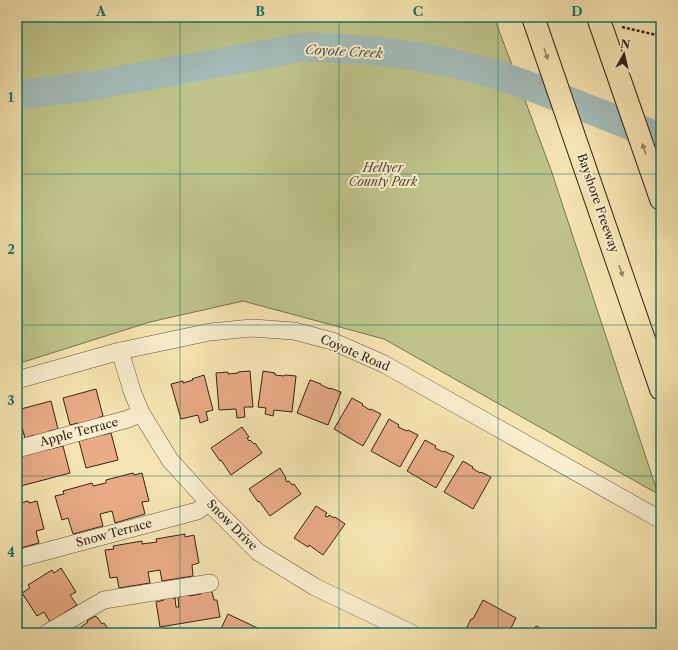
<svg xmlns="http://www.w3.org/2000/svg" width="678" height="650" viewBox="0 0 678 650" font-family="'Libre Caslon Text',serif">
<style>
.green{fill:#bec48a;stroke:#797451}
.lines{fill:none;stroke-linecap:round;stroke-linejoin:round}
.river{stroke:#a3bcb9;stroke-width:29}
.building{fill:#e9ac87;stroke:#342418}
.minor-casing{stroke:#64543e;stroke-width:18}
.highway-casing{stroke:#342418;stroke-width:24}
.path{stroke:#342418;stroke-width:2.5;stroke-dasharray:3 2;stroke-linecap:butt}
.minor{stroke:#f9eecd;stroke-width:17}
.highway{stroke:#f6e5b2;stroke-width:22}
.highway-bridge-casing{stroke:#342418;stroke-width:24;stroke-linecap:butt}
.highway-bridge{stroke:#f6e5b2;stroke-width:22}
.oneway{fill:#958465}
.grid{fill:none;stroke:#0f766e;stroke-width:1;stroke-opacity:0.55}
.labels{text-anchor:middle;stroke-width:4;stroke-linejoin:round;paint-order:stroke}
.park-label{font-size:12px;font-style:italic;fill:#564c34;stroke:#f9eecd}
.street-label{font-size:12px;fill:#342418;stroke:#f9eecd}
.water-label{font-size:13px;font-style:italic;fill:#555248;stroke:#f9eecd}
.neatline{fill:none;stroke:#0f766e;stroke-width:1.5}
.grid-label{font-size:13px;text-anchor:middle;font-weight:bold;fill:#0f766e}
</style>
<rect width="100%" height="100%" fill="#f6e5b2"/>
<filter id="stains"><feTurbulence type="fractalNoise" baseFrequency=".005" numOctaves="4"/><feColorMatrix values="0 0 0 0 .2 0 0 0 0 .09 0 0 0 0 .02 0 0 0 .5 -.17"/></filter>
<radialGradient id="worn" r=".72"><stop offset=".6" stop-color="#630" stop-opacity="0"/><stop offset="1" stop-color="#630" stop-opacity=".3"/></radialGradient>
<polygon class="green" points="17,17 494,17 551,170 658,494 384,339 243,301 150,322 17,364"/>
<g class="lines">
<path class="river" d="M 17,95 L 91,86 L 305,47 C 363,48 419,54 476,69 C 507,77 538,89 568,101 C 599,113 630,125 661,138"/>
</g>
<g class="building">
<polygon points="250,371 253,407 244,407 245,417 237,418 236,409 219,410 216,373 228,372 228,374 238,373 238,372"/>
<polygon points="263,371 275,373 275,375 284,376 285,375 296,376 292,412 274,410 273,416 265,414 266,408 258,407"/>
<polygon points="204,375 213,410 206,412 208,420 200,423 198,415 181,419 171,384 183,381 183,383 193,380 192,379"/>
<polygon points="310,380 321,384 321,385 330,389 330,388 341,392 328,425 297,413"/>
<polygon points="96,389 103,416 96,419 96,420 79,425 78,423 70,425 63,398"/>
<polygon points="352,398 363,404 362,405 370,410 371,409 381,414 363,446 334,429"/>
<polygon points="51,401 58,429 49,431 50,432 34,436 34,435 25,438 17,410"/>
<polygon points="389,419 399,425 398,427 407,431 408,430 418,435 400,467 371,451"/>
<polygon points="242,427 249,437 247,438 249,441 250,440 254,444 255,443 262,453 231,475 221,460 220,461 211,448"/>
<polygon points="111,433 118,460 86,468 79,441 102,434 102,435"/>
<polygon points="425,440 436,446 435,448 443,452 444,451 454,456 436,488 407,471"/>
<polygon points="63,446 70,473 17,487 17,456"/>
<polygon points="463,461 473,467 472,468 480,473 481,472 491,477 473,509 444,492"/>
<polygon points="280,468 286,478 285,478 287,482 289,481 292,485 294,484 301,494 270,516 259,501 258,502 249,489"/>
<polygon points="133,473 134,475 142,473 149,501 142,502 145,514 115,523 112,511 100,514 103,526 73,534 68,518 62,520 55,496 64,494 63,491 92,483 93,486 106,483 106,480"/>
<polygon points="28,501 29,503 37,501 44,529 36,531 39,543 17,549 17,504"/>
<polygon points="316,506 327,513 325,516 328,517 329,515 334,518 335,517 345,524 323,555 309,545 308,547 294,538"/>
<polygon points="185,534 185,537 194,535 199,563 192,565 193,576 162,581 160,570 148,572 150,583 119,588 117,577 110,578 105,550 114,549 113,546 142,541 142,544 157,542 156,539"/>
<polygon points="61,568 76,592 70,595 77,605 50,622 44,612 37,616 22,593 30,588 28,585 52,570 54,573"/>
<polygon points="210,591 211,592 212,592 214,600 217,600 220,617 160,627 156,602 164,600 164,598 174,597 174,599 175,598 176,607 179,607 178,598 179,598 179,596 189,594 189,596 201,594 201,592"/>
<polygon points="483,600 516,618 509,632 508,631 506,633 473,633 466,629 471,619 473,619"/>
<polygon points="228,614 268,633 219,633"/>
<polygon points="95,616 96,617 97,617 102,624 104,623 111,633 69,633 77,628 78,629 88,622 87,621"/>
<polygon points="536,626 549,633 532,633"/>
</g>
<g class="lines">
<defs>
<g id="minor">
<polyline points="120,351 132,391 141,413 170,460 209,503 258,552 315,587 411,633"/>
<polyline points="17,380 120,351 210,332 252,328 294,331 332,341 384,364 661,520"/>
<polyline points="17,449 128,419 141,413"/>
<polyline points="17,559 197,511 209,503"/>
<polyline points="47,633 104,600 210,583"/>
</g>
<g id="highway">
<polyline points="533,17 661,389"/>
<polyline points="600,23 661,199"/>
</g>
</defs>
<use href="#minor" class="minor-casing"/>
<use href="#highway" class="highway-casing"/>
<g class="path">
<polyline points="622,27 661,36"/>
<polyline points="656,35 661,21"/>
</g>
<use href="#minor" class="minor"/>
<use href="#highway" class="highway"/>
<defs>
<polyline id="highway-bridge" points="598,17 600,23"/>
</defs>
<use href="#highway-bridge" class="highway-bridge-casing"/>
<use href="#highway-bridge" class="highway-bridge"/>
</g>
<defs><path id="oneway-solid" d="M-6-.8H1V-3.2L6.5 0L1 3.2V.8H-6Z"/></defs>
<g class="oneway">
<use href="#oneway-solid" transform="translate(546 54) rotate(71)"/>
<use href="#oneway-solid" transform="translate(644 149) rotate(-109)"/>
<use href="#oneway-solid" transform="translate(621 271) rotate(71)"/>
</g>
<path class="grid" d="M 180,17 L 180,633M 339,17 L 339,633M 498,17 L 498,633M 17,174 L 661,174M 17,325 L 661,325M 17,476 L 661,476"/>
<g class="labels">
<g class="park-label">
<text x="383" y="172">Hellyer<tspan x="383" dy="14">County Park</tspan></text>
</g>
<g class="street-label">
<text transform="translate(598 203) rotate(71)" y="4">Bayshore Freeway</text>
<text transform="translate(355 353) rotate(23)" y="4">Coyote Road</text>
<text transform="translate(79 432) rotate(-15)" y="4">Apple Terrace</text>
<text transform="translate(232 525) rotate(45)" y="4">Snow Drive</text>
<text transform="translate(114 533) rotate(-15)" y="4">Snow Terrace</text>
</g>
<g class="water-label">
<text transform="translate(344 51) rotate(3)" y="5">Coyote Creek</text>
</g>
</g>
<rect width="678" height="650" fill="none" stroke="#f6e5b2" stroke-width="44"/>
<g transform="translate(624 54) rotate(8)" stroke="#f9eecd" stroke-width="3" paint-order="stroke">
<path d="M0-3L7 15L0 10L-7 15Z" fill="#342418"/>
<text y="-6" font-size="11" font-weight="bold" text-anchor="middle" fill="#342418">N</text>
</g>
<rect x="22" y="22" width="634" height="606" class="neatline"/>
<g class="grid-label">
<text x="101" y="16">A</text>
<text x="260" y="16">B</text>
<text x="418" y="16">C</text>
<text x="577" y="16">D</text>
<text x="11" y="102">1</text>
<text x="11" y="254">2</text>
<text x="11" y="405">3</text>
<text x="11" y="557">4</text>
</g>
<rect width="100%" height="100%" filter="url(#stains)"/>
<rect width="100%" height="100%" fill="url(#worn)"/>
</svg>
